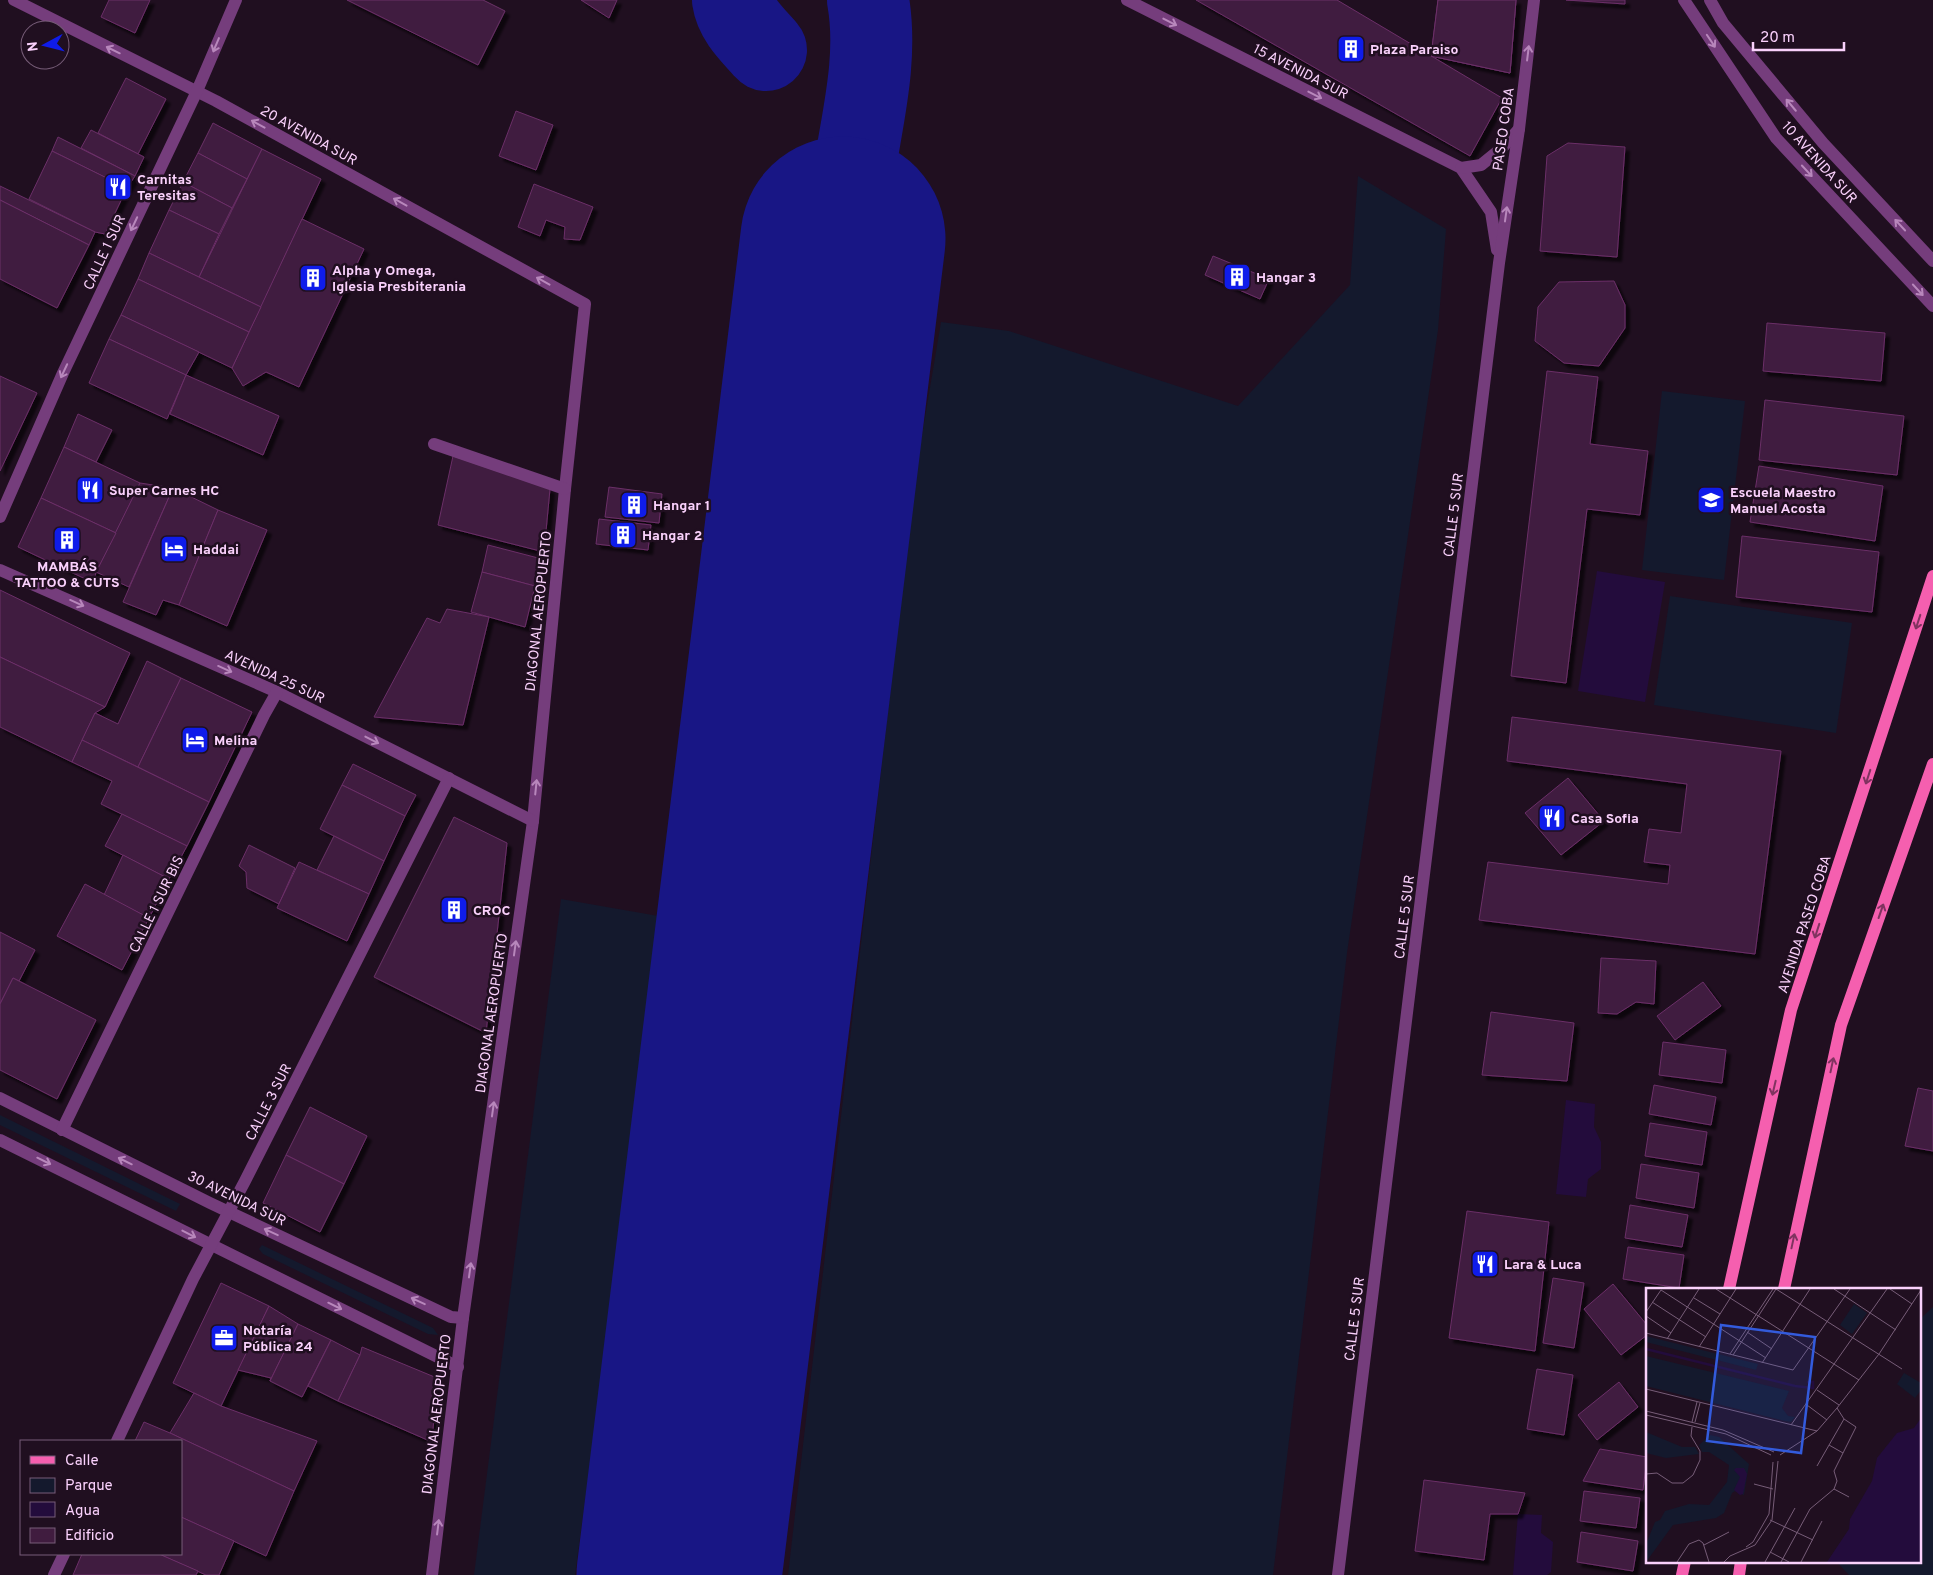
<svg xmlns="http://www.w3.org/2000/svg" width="1933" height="1575" viewBox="0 0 1933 1575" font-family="Overpass,sans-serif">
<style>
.green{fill:#14192d}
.water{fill:#230c3c}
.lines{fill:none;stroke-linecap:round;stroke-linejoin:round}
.taxiway{stroke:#181685;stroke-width:82}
.runway{stroke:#181685;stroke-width:205}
.building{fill:#401c3f;stroke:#6b2f68;filter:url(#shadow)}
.minor{stroke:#753d7c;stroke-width:12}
.major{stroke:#f55faf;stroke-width:12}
.oneway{stroke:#b887bc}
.oneway2{stroke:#803360}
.labels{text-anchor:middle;stroke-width:5;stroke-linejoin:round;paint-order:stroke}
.poi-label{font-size:14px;font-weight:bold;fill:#fad1fc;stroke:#200f20;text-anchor:start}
.street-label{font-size:14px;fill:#fad1fc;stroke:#200f20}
.inset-river{fill:none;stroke:#230c3c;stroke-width:2.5}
.inset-road{fill:none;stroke:#775d78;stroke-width:1}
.view{fill:#335bdc;fill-opacity:0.15;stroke:#335bdc;stroke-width:2.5}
.inset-edge{fill:none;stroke:#fad1fc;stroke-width:2.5}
</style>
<defs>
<filter id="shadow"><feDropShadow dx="4.5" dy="4.5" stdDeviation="1" flood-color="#0009"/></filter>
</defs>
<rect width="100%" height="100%" fill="#200f20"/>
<g class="green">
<polygon points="1358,176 1446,229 1438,330 1347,953 1273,1575 788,1575 915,477 941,322 1009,331 1238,406 1350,285"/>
<polygon points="1662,391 1745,401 1724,580 1642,570"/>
<polygon points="1670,596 1852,623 1836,733 1654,705"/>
<polygon points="561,899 664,917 575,1575 474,1575"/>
<polygon points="0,1115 180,1204 176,1211 0,1125"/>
<polygon points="262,1245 433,1328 438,1335 428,1334 263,1254 259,1249"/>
<polygon points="1933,1307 1933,1575 1849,1575 1836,1561 1919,1561 1919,1320"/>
</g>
<g class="water">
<polygon points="1597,571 1665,582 1645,702 1578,691"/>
<polygon points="1566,1100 1595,1104 1594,1127 1601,1142 1601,1169 1588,1179 1586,1197 1556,1194"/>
<polygon points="1518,1514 1542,1515 1541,1533 1553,1542 1551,1572 1547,1575 1513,1575"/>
</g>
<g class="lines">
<g class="taxiway">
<path d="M 733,0 C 736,20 753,35 766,50"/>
<path d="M 843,239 C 849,205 854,171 860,137 C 868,92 876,46 868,0"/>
</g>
<polyline class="runway" points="679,1575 843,239"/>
</g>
<g class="building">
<polygon points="109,0 150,0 135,33 101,17"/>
<polygon points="347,0 483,0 505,11 478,65"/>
<polygon points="581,0 617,0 609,18"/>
<polygon points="1196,0 1337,0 1502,98 1470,156"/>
<polygon points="1438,0 1516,0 1510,73 1431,56"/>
<polygon points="1438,0 1516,0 1510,73 1431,56"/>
<polygon points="1566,0 1625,0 1625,4"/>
<polygon points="126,78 166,99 138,154 98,133"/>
<polygon points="516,111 553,125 536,170 499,156"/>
<polygon points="213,123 262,149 247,179 198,153"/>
<polygon points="91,130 144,157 135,176 81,148"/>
<polygon points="58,137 135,176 127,188 52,151"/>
<polygon points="1568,143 1625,147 1617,257 1540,251 1547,156"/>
<polygon points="262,149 321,179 261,307 199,277"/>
<polygon points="52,151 127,188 105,234 95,232 29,199"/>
<polygon points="198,153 247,179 232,208 183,182"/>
<polygon points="183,182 232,208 219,234 169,210"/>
<polygon points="534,184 593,207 580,240 564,239 565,227 546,220 540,236 518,227"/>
<polygon points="0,186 95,232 89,245 0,200"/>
<polygon points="0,200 89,245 57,308 0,279"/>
<polygon points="169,210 219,234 199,277 149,253"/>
<polygon points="302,219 364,249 299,387 266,372 243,386 232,368"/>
<polygon points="149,253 261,307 249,332 138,279"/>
<polygon points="1213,256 1269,279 1260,299 1205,275"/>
<polygon points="138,279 249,332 232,368 121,315"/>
<polygon points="1614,281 1625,305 1625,328 1599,366 1564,363 1535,341 1538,307 1559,282"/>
<polygon points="121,315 199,352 186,375 109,339"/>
<polygon points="1767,323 1885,333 1881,381 1763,371"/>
<polygon points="109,339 186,375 167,419 89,383"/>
<polygon points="1547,371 1598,377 1590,444 1648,451 1640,515 1587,509 1566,683 1511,676"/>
<polygon points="186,375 279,416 263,455 170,414"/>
<polygon points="0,376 37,393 0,471"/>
<polygon points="1765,400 1904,416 1897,475 1759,460"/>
<polygon points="78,414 112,430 96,462 64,447"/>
<polygon points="64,447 140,483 116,533 41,498"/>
<polygon points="453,456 550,489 544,552 438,525"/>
<polygon points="1759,466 1883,486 1875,541 1750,522"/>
<polygon points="140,483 173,488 129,587 96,572"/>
<polygon points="609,487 662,494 659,523 605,517"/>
<polygon points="173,488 218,510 179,605 163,600 156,615 123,602"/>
<polygon points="41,498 116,533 96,572 94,583 18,547"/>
<polygon points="218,510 267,530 227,626 179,605"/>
<polygon points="599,519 651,525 648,550 596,544"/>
<polygon points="1742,536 1879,552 1872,612 1736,597"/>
<polygon points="488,545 542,559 535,586 482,572"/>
<polygon points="482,572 535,586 525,627 471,612"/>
<polygon points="0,590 130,653 105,707 0,657"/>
<polygon points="447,609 489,617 463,725 374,717 427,618 440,623"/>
<polygon points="0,657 105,707 95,713 72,762 0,727"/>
<polygon points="147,661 181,678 138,767 82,740 95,713 118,724"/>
<polygon points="181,678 252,712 209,802 138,767"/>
<polygon points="1512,717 1781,751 1755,954 1479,920 1488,862 1668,884 1670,865 1644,862 1649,829 1681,833 1687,784 1507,761"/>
<polygon points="82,740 209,802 187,846 101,804 112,781 72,762"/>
<polygon points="353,764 416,795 405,816 342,785"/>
<polygon points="1568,778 1604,821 1561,855 1525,813"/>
<polygon points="342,785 405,816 384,861 320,829"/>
<polygon points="122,814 187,846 169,879 105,846"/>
<polygon points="454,817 507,843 486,1033 374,977"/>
<polygon points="334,836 384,861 369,894 317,870"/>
<polygon points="249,845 295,868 279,904 247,888 246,872 239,866"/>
<polygon points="123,855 169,879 149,918 104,895"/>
<polygon points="299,862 369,894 347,941 277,908"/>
<polygon points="85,884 149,918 122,970 57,936"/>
<polygon points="0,932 35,950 19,981 13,978 0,1004"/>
<polygon points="1601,958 1656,961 1654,1004 1636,1002 1617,1014 1598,1013"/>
<polygon points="13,978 96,1020 57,1099 0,1070 0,1004"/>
<polygon points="1703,982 1721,1006 1675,1040 1657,1016"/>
<polygon points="1491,1012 1574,1023 1567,1081 1482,1075"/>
<polygon points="1663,1042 1726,1050 1722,1083 1659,1075"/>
<polygon points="1654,1085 1716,1097 1711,1125 1649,1114"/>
<polygon points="1918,1088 1933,1091 1933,1151 1905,1146"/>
<polygon points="310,1107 367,1136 344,1184 286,1155"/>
<polygon points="1650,1123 1707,1132 1702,1165 1645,1156"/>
<polygon points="286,1155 344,1184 320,1232 263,1203"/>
<polygon points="1641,1164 1699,1173 1694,1208 1636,1198"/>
<polygon points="1630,1205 1688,1215 1682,1247 1625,1238"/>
<polygon points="1467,1211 1549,1222 1535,1351 1449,1338"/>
<polygon points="1628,1247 1684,1255 1679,1288 1623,1279"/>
<polygon points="1553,1278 1584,1283 1574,1348 1543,1343"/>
<polygon points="221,1283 269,1306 221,1406 173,1383"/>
<polygon points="1613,1284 1647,1325 1647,1335 1621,1355 1584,1309"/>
<polygon points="269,1306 298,1324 270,1381 271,1378 238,1370"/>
<polygon points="298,1324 331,1340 302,1397 270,1381"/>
<polygon points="331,1340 360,1355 338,1401 308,1386"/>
<polygon points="362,1347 437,1378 432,1442 338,1401 360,1355"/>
<polygon points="1537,1369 1573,1375 1564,1435 1527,1429"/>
<polygon points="1619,1382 1638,1407 1597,1440 1578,1415"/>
<polygon points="194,1393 221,1406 317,1441 294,1491 170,1433"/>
<polygon points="144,1422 170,1433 294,1491 266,1556 181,1517 181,1441 135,1441"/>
<polygon points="1600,1449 1647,1457 1643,1490 1583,1481"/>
<polygon points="1424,1480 1525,1493 1518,1514 1490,1514 1484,1560 1415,1551"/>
<polygon points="1584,1491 1640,1498 1636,1528 1580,1521"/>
<polygon points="181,1517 234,1541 219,1575 206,1575 159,1554 181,1554"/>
<polygon points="1581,1532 1638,1541 1633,1571 1577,1562"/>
<polygon points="82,1554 159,1554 198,1571 196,1575 73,1575"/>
</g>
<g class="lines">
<g class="minor">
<polyline points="14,0 216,101 585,304 565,489 533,821 463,1318 432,1575"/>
<polyline points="1127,0 1461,168 1491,212 1497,250"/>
<polyline points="1684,0 1776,138 1933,306"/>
<polyline points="1710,0 1723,23 1823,143 1933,261"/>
<polyline points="1461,168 1481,165 1502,148 1519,129"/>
<polyline points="434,444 565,489"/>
<polyline points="0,517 63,373 197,91 236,0"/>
<polyline points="0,570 277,692 533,821"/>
<polyline points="0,1098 210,1203 451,1317 463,1318"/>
<polyline points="62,1130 264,715 277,692"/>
<polyline points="0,1140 458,1367"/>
<polyline points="117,1441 193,1279 245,1181 449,778"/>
<polyline points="54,1575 64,1554"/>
<polyline points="1338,1575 1499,263 1519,129 1534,0"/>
</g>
<g class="major">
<polyline points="1729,1289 1791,1010 1933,576"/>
<polyline points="1784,1289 1841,1025 1933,764"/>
<polyline points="1682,1575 1685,1561"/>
<polyline points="1739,1575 1741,1561"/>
</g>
</g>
<defs><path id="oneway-shaft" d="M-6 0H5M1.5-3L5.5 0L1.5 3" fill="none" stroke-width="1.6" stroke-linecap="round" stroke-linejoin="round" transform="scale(1.25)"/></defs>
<g class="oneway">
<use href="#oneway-shaft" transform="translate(1170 22) rotate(27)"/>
<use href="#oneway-shaft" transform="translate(1711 41) rotate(56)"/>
<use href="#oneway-shaft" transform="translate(216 45) rotate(113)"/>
<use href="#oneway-shaft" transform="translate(113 50) rotate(-154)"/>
<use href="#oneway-shaft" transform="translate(1528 53) rotate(-83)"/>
<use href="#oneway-shaft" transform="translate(1315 95) rotate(27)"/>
<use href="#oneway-shaft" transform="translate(1791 105) rotate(-130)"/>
<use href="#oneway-shaft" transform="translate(258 124) rotate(-151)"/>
<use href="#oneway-shaft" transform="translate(1807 171) rotate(47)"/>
<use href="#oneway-shaft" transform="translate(400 202) rotate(-151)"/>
<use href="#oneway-shaft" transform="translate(1506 214) rotate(-82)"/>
<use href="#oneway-shaft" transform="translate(134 224) rotate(115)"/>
<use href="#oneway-shaft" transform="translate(1900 225) rotate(-133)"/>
<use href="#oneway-shaft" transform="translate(543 281) rotate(-151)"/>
<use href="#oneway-shaft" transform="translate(1918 290) rotate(47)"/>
<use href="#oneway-shaft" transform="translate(64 371) rotate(115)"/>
<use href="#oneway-shaft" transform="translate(77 603) rotate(24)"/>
<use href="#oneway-shaft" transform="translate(225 669) rotate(24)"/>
<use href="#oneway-shaft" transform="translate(372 740) rotate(27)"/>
<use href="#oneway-shaft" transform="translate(536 787) rotate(-84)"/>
<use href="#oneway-shaft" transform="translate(515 948) rotate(-82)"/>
<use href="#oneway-shaft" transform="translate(493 1109) rotate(-82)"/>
<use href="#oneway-shaft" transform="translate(44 1161) rotate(26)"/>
<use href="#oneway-shaft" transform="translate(125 1161) rotate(-154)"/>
<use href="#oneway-shaft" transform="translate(271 1232) rotate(-155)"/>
<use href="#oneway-shaft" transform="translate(189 1234) rotate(27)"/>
<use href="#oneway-shaft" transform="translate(470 1270) rotate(-82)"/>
<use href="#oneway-shaft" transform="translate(418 1301) rotate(-155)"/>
<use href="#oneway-shaft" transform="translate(335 1306) rotate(26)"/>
<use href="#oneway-shaft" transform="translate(438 1527) rotate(-83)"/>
</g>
<g class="oneway2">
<use href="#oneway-shaft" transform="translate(1918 622) rotate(108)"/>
<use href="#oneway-shaft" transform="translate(1868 777) rotate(108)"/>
<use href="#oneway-shaft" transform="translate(1881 911) rotate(-71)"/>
<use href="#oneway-shaft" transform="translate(1817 931) rotate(108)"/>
<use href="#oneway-shaft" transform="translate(1832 1065) rotate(-78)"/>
<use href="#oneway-shaft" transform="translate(1774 1088) rotate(103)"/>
<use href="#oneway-shaft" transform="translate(1793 1241) rotate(-78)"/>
</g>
<defs>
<symbol id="building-square" viewBox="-11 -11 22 22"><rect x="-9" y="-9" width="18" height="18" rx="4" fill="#0f1cea" stroke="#200f20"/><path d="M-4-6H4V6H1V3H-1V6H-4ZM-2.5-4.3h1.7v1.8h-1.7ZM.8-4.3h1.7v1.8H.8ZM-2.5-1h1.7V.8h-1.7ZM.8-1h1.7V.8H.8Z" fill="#fff"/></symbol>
<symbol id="restaurant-square" viewBox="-11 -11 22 22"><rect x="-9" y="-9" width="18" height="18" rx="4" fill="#0f1cea" stroke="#200f20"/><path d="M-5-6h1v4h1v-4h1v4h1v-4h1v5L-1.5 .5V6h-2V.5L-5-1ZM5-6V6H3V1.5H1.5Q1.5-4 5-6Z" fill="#fff"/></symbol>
<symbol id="school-square" viewBox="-11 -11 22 22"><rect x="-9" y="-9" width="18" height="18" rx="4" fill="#0f1cea" stroke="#200f20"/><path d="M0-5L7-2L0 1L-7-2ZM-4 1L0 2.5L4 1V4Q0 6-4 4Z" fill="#fff"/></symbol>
<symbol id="hotel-square" viewBox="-11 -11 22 22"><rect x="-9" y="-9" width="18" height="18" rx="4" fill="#0f1cea" stroke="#200f20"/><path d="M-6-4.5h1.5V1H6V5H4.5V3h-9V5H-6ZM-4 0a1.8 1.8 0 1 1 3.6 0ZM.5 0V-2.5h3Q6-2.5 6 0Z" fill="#fff"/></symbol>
<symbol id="office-square" viewBox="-11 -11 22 22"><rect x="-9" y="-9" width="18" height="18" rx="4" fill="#0f1cea" stroke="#200f20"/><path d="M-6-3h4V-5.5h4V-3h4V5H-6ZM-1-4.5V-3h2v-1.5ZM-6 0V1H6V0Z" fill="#fff"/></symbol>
</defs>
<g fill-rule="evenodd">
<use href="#building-square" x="1335" y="33" width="32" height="32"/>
<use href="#restaurant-square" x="102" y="171" width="32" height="32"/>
<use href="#building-square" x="1221" y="261" width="32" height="32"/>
<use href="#building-square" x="297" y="262" width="32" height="32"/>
<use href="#restaurant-square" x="74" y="474" width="32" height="32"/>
<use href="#school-square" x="1695" y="484" width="32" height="32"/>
<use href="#building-square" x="618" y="489" width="32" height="32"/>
<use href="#building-square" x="607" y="519" width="32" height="32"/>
<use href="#building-square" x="51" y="524" width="32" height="32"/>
<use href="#hotel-square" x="158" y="533" width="32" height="32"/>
<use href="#hotel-square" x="179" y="724" width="32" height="32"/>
<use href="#restaurant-square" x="1536" y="802" width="32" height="32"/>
<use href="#building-square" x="438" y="894" width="32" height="32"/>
<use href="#restaurant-square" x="1469" y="1248" width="32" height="32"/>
<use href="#office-square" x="208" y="1322" width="32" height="32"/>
</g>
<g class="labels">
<g class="poi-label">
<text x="1370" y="54">Plaza Paraiso</text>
<text x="137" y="184">Carnitas<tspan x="137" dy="16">Teresitas</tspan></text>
<text x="332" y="275">Alpha y Omega,<tspan x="332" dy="16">Iglesia Presbiterania</tspan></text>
<text x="1256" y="282">Hangar 3</text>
<text x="109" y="495">Super Carnes HC</text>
<text x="1730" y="497">Escuela Maestro<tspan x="1730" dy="16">Manuel Acosta</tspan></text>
<text x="653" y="510">Hangar 1</text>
<text x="642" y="540">Hangar 2</text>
<text x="193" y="554">Haddai</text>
<text x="67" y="571" text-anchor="middle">MAMBA´S<tspan x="67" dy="16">TATTOO &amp; CUTS</tspan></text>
<text x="214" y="745">Melina</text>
<text x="1571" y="823">Casa Sofia</text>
<text x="473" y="915">CROC</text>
<text x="1504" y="1269">Lara &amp; Luca</text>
<text x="243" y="1335">Notaría<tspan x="243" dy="16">Pública 24</tspan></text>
</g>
<g class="street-label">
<text transform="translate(1301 71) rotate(27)" y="5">15 AVENIDA SUR</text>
<text transform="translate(1503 129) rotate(-82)" y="5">PASEO COBA</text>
<text transform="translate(309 135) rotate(29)" y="5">20 AVENIDA SUR</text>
<text transform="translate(1820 162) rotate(48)" y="5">10 AVENIDA SUR</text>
<text transform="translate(104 252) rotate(-65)" y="5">CALLE 1 SUR</text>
<text transform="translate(1453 515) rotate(-83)" y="5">CALLE 5 SUR</text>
<text transform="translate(538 611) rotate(-84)" y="5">DIAGONAL AEROPUERTO</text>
<text transform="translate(275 676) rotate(25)" y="5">AVENIDA 25 SUR</text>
<text transform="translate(156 904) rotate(-64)" y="5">CALLE 1 SUR BIS</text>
<text transform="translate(1404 917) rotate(-83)" y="5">CALLE 5 SUR</text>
<text transform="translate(1804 924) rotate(-72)" y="5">AVENIDA PASEO COBA</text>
<text transform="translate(491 1013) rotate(-82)" y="5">DIAGONAL AEROPUERTO</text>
<text transform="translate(268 1102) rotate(-63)" y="5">CALLE 3 SUR</text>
<text transform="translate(237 1198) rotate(26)" y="5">30 AVENIDA SUR</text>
<text transform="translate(1354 1319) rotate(-83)" y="5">CALLE 5 SUR</text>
<text transform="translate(436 1414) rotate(-83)" y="5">DIAGONAL AEROPUERTO</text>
</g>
</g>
<g transform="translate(1646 1288)">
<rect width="275" height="275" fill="#200f20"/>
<path d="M 208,16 L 221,25 L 206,46 L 194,37 ZM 0,48 L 112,76 L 110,82 L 0,54 ZM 0,68 L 143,103 L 136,120 L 142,128 L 149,129 L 145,134 L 139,133 L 0,98 ZM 258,85 L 275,95 L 275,102 L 269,110 L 251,96 ZM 0,144 L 36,159 L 49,159 L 53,166 L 20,170 L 0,165 ZM 64,147 L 73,149 L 103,176 L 98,207 L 89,203 L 86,205 L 78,225 L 70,230 L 27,237 L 0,274 L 0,256 L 9,234 L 14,232 L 19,223 L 43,216 L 63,217 L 81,194 L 83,177 L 63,164 L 56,164 L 53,157 Z" fill="#14192d"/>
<path d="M 275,130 L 275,274 L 181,274 L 203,241 L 204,231 L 226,193 L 231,170 L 251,145 L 268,140 ZM 90,180 L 98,180 L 101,186 L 97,206 L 94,207 L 88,202 L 94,189 L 88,182 Z" fill="#230c3c"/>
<path class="inset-river" d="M 0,61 L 149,98M 149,98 L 167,100 L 167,94 L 161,94"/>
<path class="inset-road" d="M 70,1 L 213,92M 130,1 L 256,81M 188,1 L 250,42M 244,1 L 266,16M 15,2 L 120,70M 48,10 L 74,26M 6,14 L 60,49M 0,24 L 15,2M 0,28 L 25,45M 101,44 L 126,61M 0,45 L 147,82 L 204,1M 21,51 L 53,1M 53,59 L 90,1M 84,66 L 127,1M 87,67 L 130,1M 116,75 L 164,1M 0,101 L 171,143M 171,102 L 193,117M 161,117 L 181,132M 0,123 L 77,142 L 128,164M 0,127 L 80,146 L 125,167M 46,134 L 51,114M 49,134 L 54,115M 145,137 L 241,1M 183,157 L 197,165M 134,167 L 171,143 L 191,120 L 233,66 L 275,2M 171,178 L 198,131M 0,186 L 11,185 L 26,195 L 37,195 L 47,187 L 54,172 L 54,163 L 45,148 L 46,139M 108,196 L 127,201M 188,201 L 203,209M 124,232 L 167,252M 58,257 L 83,244M 100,259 L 107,254 L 123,226 L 127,174M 124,264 L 143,274M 31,274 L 43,256 L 53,252 L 57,255 L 63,274M 78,274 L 84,268 L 109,257 L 126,232 L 132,173M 119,274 L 149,220M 135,274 L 164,221 L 188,201 L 191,193 L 188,183 L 210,139 L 198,131 L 191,120M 155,274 L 176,233"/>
<path class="view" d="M 75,37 L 169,49 L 155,165 L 61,153 Z"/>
<rect width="275" height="275" class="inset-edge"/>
</g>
<rect x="20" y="1440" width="162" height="115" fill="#200f20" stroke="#775d78"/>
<rect x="30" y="1456" width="25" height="8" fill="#f55faf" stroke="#775d78"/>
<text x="65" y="1465" font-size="15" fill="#fad1fc">Calle</text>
<rect x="30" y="1478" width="25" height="15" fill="#14192d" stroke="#775d78"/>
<text x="65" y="1490" font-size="15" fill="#fad1fc">Parque</text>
<rect x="30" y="1502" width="25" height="15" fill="#230c3c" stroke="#775d78"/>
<text x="65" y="1515" font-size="15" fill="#fad1fc">Agua</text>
<rect x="30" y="1528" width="25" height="15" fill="#401c3f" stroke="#775d78"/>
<text x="65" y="1540" font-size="15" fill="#fad1fc">Edificio</text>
<g transform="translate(45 45) rotate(263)"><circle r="24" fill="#200f20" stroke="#775d78"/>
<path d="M0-4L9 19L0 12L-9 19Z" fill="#0f1cea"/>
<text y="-8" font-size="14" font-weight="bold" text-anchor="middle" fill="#fad1fc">N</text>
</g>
<path d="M1753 42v8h91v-8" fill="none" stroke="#fad1fc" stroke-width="2.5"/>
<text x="1760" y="42" font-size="15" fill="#fad1fc" stroke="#200f20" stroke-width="4" paint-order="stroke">20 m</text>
</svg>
